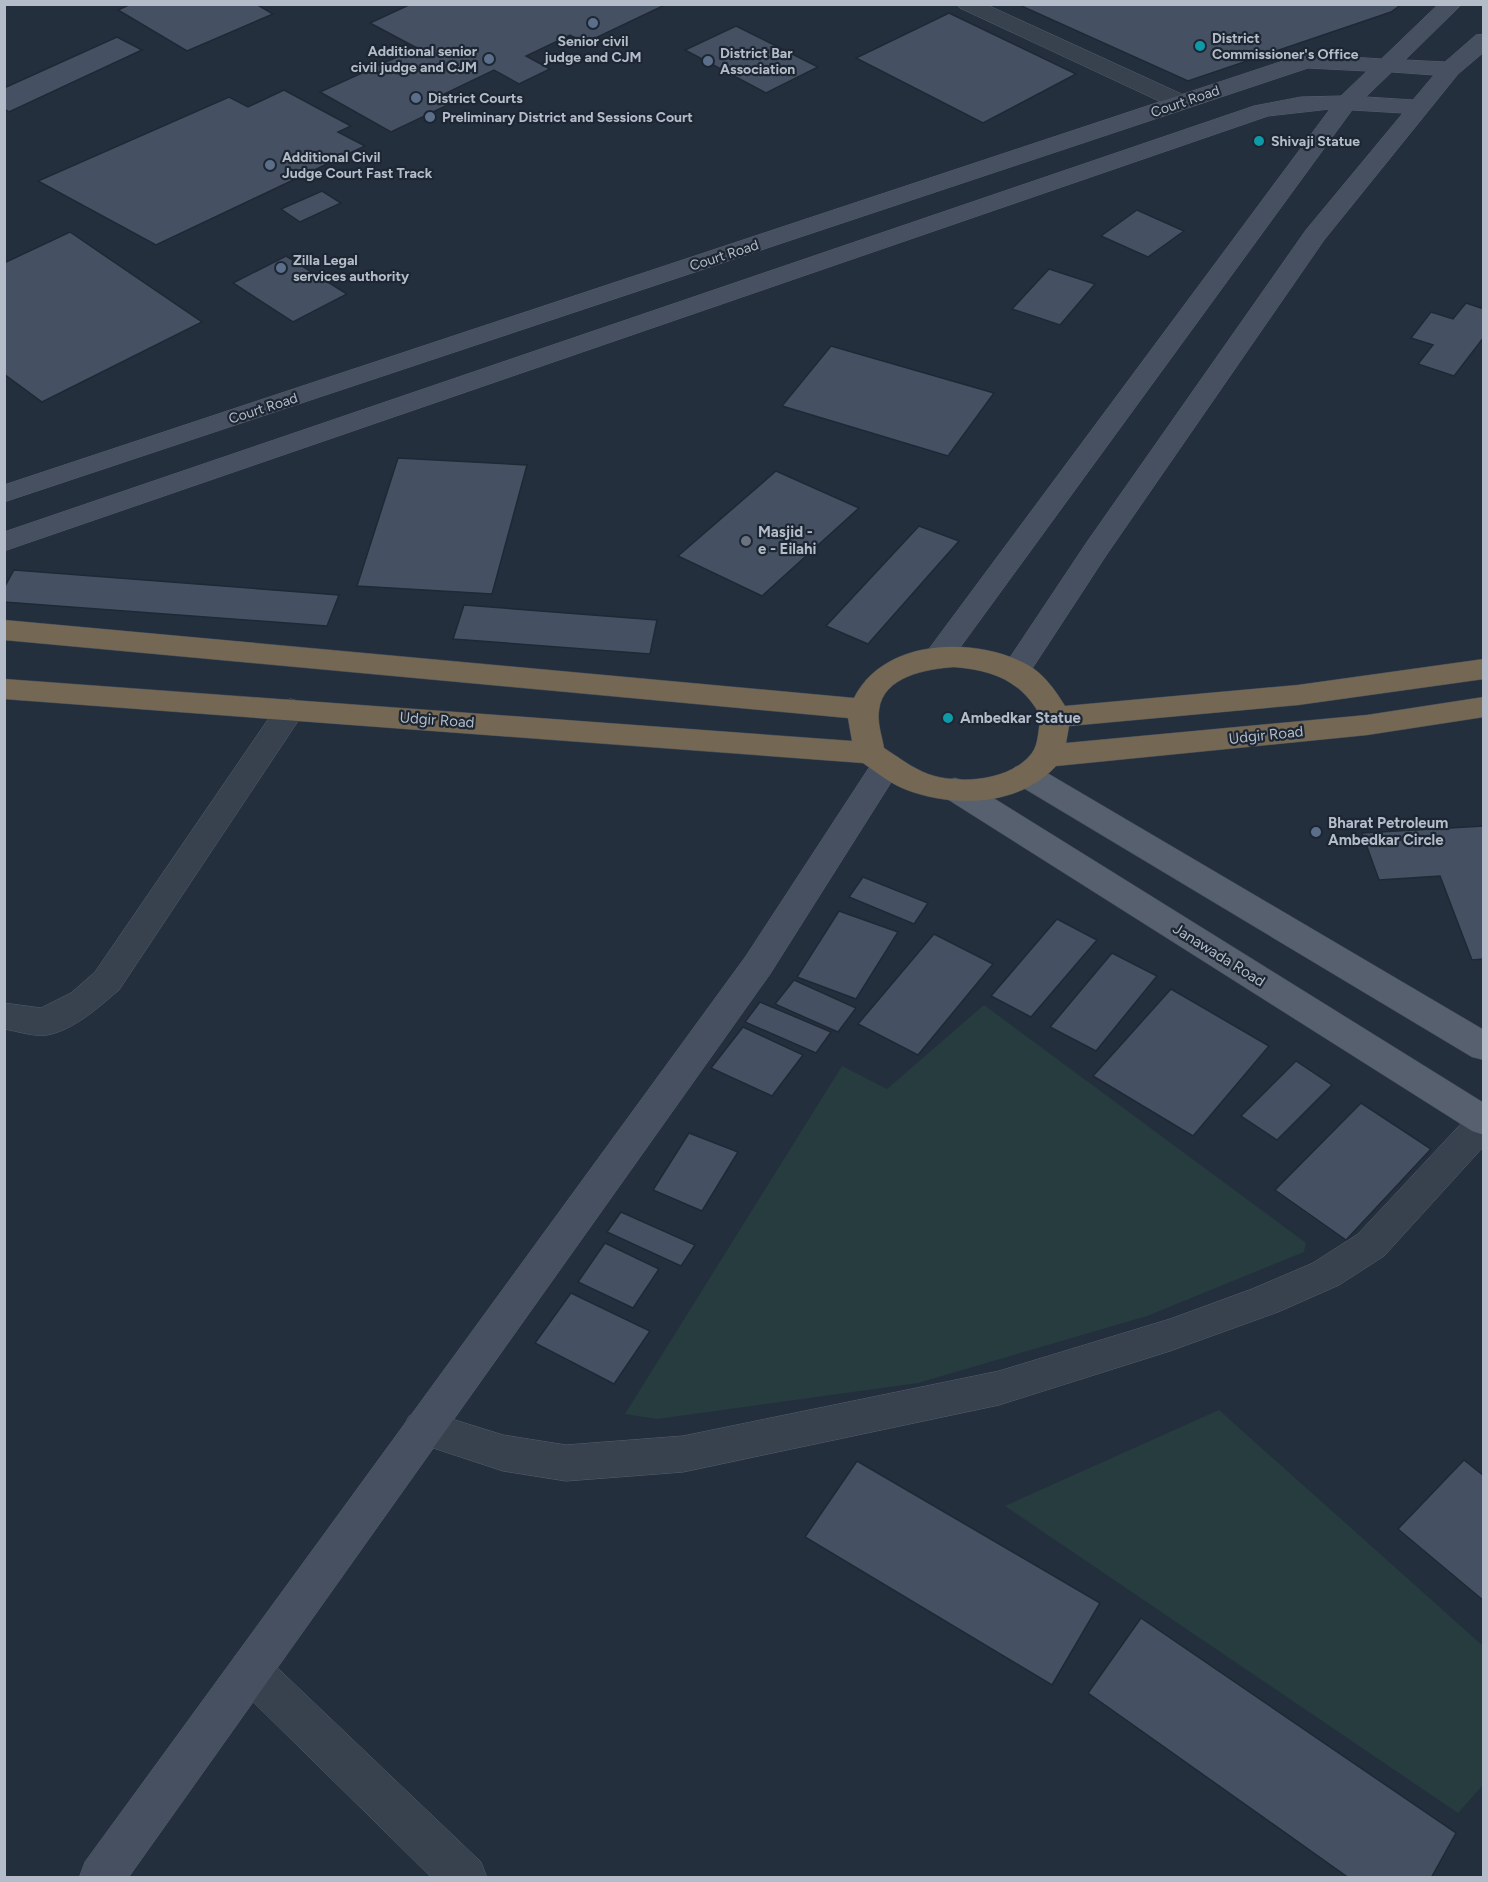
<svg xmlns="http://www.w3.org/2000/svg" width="1488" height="1882" viewBox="0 0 1488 1882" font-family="Figtree,sans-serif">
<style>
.green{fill:#263c3f}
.building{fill:#455162;stroke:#1f2835;stroke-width:1.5}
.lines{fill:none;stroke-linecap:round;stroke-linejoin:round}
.street-casing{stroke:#565f6c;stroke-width:1}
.secondary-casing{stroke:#565f6c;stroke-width:1}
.primary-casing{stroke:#414a57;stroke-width:1}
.highway-casing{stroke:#434c59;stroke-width:1}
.street{fill:#38414e;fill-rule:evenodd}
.secondary{fill:#465061;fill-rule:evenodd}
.primary{fill:#56606e;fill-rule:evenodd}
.highway{fill:#746855;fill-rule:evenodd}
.service-dot{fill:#5c6f8a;stroke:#1d2633;stroke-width:2}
.culture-dot{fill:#0f9aa8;stroke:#1d2633;stroke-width:2}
.worship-dot{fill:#6b7280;stroke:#1d2633;stroke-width:2}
.labels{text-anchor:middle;stroke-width:4.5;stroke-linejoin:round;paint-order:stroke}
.far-poi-label{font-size:14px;font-weight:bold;fill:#b4bcc9;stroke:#1d2633;text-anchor:start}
.far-street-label{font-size:14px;fill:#b4bcc9;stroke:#1d2633}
.poi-label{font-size:15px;font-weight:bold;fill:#b4bcc9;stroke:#1d2633;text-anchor:start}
.street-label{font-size:15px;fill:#b4bcc9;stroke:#1d2633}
</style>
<rect width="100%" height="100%" fill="#242f3e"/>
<g class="green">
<polygon points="984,1005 1306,1243 1304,1252 1147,1316 918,1383 657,1419 625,1414 842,1066 887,1089"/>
<polygon points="1219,1410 1483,1646 1483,1785 1458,1813 1005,1506"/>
</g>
<g class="building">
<polygon points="131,4 256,4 273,14 187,51 118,10"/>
<polygon points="411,4 667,4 585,43 570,35 526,56 550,69 519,84 494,70 440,96 452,103 391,132 320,92 417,48 370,23"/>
<polygon points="1017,4 1402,4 1391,12 1188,81"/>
<polygon points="949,13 1076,74 983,123 856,58"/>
<polygon points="736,26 818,67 766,93 685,50"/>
<polygon points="117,37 142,50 9,112 4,109 4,88"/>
<polygon points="284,90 351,126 338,132 365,146 156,245 38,181 229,97 248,107"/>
<polygon points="322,191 341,203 300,222 281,209"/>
<polygon points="1137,210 1184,231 1148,257 1101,236"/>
<polygon points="70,232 202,322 42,402 4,374 4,263"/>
<polygon points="286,256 347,294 293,322 233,283"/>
<polygon points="1049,269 1095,284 1060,325 1012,309"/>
<polygon points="1466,303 1484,309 1484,337 1454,376 1418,364 1433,345 1411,338 1431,312 1453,319"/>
<polygon points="831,346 994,393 948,456 782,406"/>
<polygon points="398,458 527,465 492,594 357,586"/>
<polygon points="776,471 859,508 762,596 678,556"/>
<polygon points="919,526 959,541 868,644 826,626"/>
<polygon points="14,570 339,595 327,626 4,602 4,588"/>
<polygon points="464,605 657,620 650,654 453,639"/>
<polygon points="1484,826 1484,959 1472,960 1440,876 1379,880 1362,833"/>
<polygon points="863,877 928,903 914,924 849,897"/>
<polygon points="839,911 898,932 856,999 797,977"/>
<polygon points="1057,919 1097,940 1031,1017 991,996"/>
<polygon points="934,934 993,964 918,1055 858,1024"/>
<polygon points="1112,953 1157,976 1096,1051 1050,1027"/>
<polygon points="794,980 856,1008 838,1032 775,1004"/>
<polygon points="1171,989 1269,1046 1193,1136 1093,1076"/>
<polygon points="760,1002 831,1032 816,1053 745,1022"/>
<polygon points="743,1027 803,1055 772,1096 711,1068"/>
<polygon points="1296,1061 1332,1085 1277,1140 1241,1116"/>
<polygon points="1361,1103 1431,1149 1346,1240 1275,1190"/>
<polygon points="689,1133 738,1152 702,1211 653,1190"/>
<polygon points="621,1212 695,1245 681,1266 607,1232"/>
<polygon points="605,1243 659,1269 633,1308 578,1282"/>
<polygon points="571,1293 650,1331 614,1384 535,1343"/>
<polygon points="1464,1460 1484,1476 1484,1601 1398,1529"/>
<polygon points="857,1461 1100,1603 1052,1685 805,1537"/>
<polygon points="1141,1618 1456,1833 1431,1878 1349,1878 1088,1693"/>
</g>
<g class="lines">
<defs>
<g id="street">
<polygon points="957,4 985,4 1188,97 1191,102 1188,107 1172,107 960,8"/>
<path d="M 291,699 L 302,702 L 306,709 L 119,990 C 99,1007 74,1030 47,1035 C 34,1037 17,1031 4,1029 L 4,1003 L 41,1008 L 71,993 L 95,972 L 280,702 Z"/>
<polygon points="1484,1108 1484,1146 1384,1256 1339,1285 1278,1312 1170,1351 999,1405 683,1472 566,1481 503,1471 409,1440 403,1428 409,1416 423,1410 503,1435 566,1445 683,1436 999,1371 1170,1319 1252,1289 1313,1263 1358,1234 1472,1112"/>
<polygon points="250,1650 265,1656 481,1862 487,1878 432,1878 235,1684 229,1670 235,1656"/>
</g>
<g id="secondary">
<path d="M 1439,4 L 1462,4 L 1405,60 L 1445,62 L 1476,35 L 1484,34 L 1484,52 L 1458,74 L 1324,240 L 1107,554 L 1026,678 L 1016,681 L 1006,678 L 1001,671 L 1087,542 L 1306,230 L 1403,113 L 1352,110 L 948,664 L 938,667 L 928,664 L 923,657 L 1330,109 L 1268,116 L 4,551 L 4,532 L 1254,106 L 1301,97 L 1341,96 L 1367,71 L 1308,68 L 4,502 L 4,485 L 1298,56 L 1306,54 L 1381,59 ZM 1392,72 L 1434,75 L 1413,100 L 1366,97 Z"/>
<polygon points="887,754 898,757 902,765 770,974 128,1878 79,1878 85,1862 746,956 876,757"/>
</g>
<g id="primary">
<polygon points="1026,764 1037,767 1484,1030 1484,1060 1472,1057 1015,783 1011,775 1015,767"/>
<polygon points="955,778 966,781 1484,1103 1484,1135 1472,1131 944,797 939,789 944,781"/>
</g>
<path id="highway" d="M 4,620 L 854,698 C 884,638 975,636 1028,665 C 1044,674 1055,690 1065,706 L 1298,685 L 1484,659 L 1484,679 L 1298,705 L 1069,726 L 1066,743 L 1367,715 L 1484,697 L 1484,717 L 1367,735 L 1056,766 C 1019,806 955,808 907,790 C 891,784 877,773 863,763 L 4,699 L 4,679 L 852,741 L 848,718 L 4,640 ZM 954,667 C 993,670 1022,681 1041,717 C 1038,728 1039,744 1032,753 C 1011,781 959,785 928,774 C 912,768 898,757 884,748 C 882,736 877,723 879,710 C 883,676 927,669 954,667 Z"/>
</defs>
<use href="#street" class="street-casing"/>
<use href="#secondary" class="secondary-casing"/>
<use href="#primary" class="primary-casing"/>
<use href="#highway" class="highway-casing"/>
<use href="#street" class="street"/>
<use href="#secondary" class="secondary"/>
<use href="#primary" class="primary"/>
<use href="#highway" class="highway"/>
</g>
<g class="service-dot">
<circle cx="593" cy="23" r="6"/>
<circle cx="489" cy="59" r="6"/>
<circle cx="708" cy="61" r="6"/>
<circle cx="416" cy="98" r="6"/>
<circle cx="430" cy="117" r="6"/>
<circle cx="270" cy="165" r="6"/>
<circle cx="281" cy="268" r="6"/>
<circle cx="1316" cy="832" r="6"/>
</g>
<g class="culture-dot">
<circle cx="1200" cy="46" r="6"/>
<circle cx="1259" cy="141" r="6"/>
<circle cx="948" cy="718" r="6"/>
</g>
<circle class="worship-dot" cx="746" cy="541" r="6"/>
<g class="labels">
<g class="far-poi-label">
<text x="1212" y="43">District<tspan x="1212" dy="16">Commissioner's Office</tspan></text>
<text x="593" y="46" text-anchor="middle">Senior civil<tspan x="593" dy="16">judge and CJM</tspan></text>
<text x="477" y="56" text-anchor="end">Additional senior<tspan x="477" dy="16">civil judge and CJM</tspan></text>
<text x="720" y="58">District Bar<tspan x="720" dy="16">Association</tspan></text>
<text x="428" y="103">District Courts</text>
<text x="442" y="122">Preliminary District and Sessions Court</text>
<text x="1271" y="146">Shivaji Statue</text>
<text x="282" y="162">Additional Civil<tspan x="282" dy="16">Judge Court Fast Track</tspan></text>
<text x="293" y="265">Zilla Legal<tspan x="293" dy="16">services authority</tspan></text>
</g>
<g class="far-street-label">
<text transform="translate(1185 101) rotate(-19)" y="5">Court Road</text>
<text transform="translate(724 255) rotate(-18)" y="5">Court Road</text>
<text transform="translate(263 408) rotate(-18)" y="5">Court Road</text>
</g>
<g class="poi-label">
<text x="758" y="537">Masjid -<tspan x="758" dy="17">e - Eilahi</tspan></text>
<text x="960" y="723">Ambedkar Statue</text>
<text x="1328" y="828">Bharat Petroleum<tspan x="1328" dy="17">Ambedkar Circle</tspan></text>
</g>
<g class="street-label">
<text transform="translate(437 720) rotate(4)" y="5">Udgir Road</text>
<text transform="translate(1266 735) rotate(-6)" y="5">Udgir Road</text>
<text transform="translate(1219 955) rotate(32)" y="5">Janawada Road</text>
</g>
</g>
<rect width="1488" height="1882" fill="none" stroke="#b4bcc9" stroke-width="12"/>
</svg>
